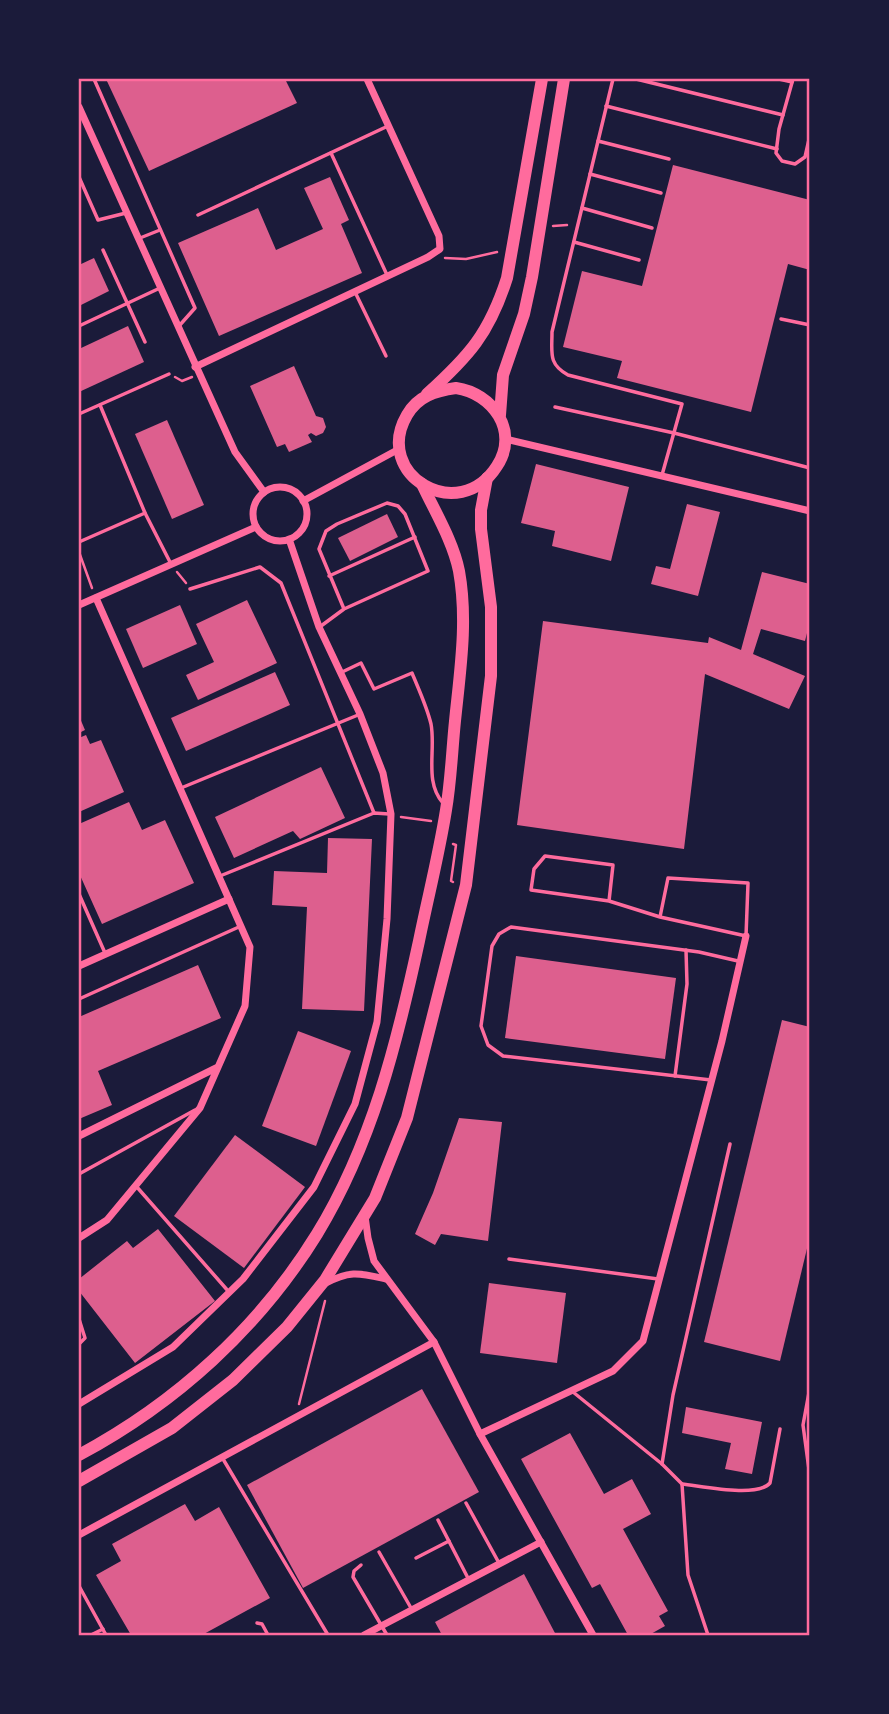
<svg xmlns="http://www.w3.org/2000/svg" width="889" height="1714" viewBox="0 0 889 1714" font-family="'Playfair Display',serif">
<style>
.building{fill:#dd5f8e}
.lines{fill:none;stroke-linecap:round;stroke-linejoin:round}
.path{stroke:#ff6b9d;stroke-width:2.5}
.service{stroke:#ff6b9d;stroke-width:3.5}
.minor{stroke:#ff6b9d;stroke-width:7}
.primary{stroke:#ff6b9d;stroke-width:12}
.neatline{fill:none;stroke:#ff6b9d;stroke-width:2.5}
</style>
<rect width="100%" height="100%" fill="#1b1b3a"/>
<g class="building">
<polygon points="106,79 285,79 297,103 149,171"/>
<polygon points="673,165 810,200 810,270 788,264 751,412 617,378 622,361 563,347 582,271 642,286"/>
<polygon points="330,177 349,220 341,224 362,273 219,336 178,243 258,208 276,250 323,229 304,188"/>
<polygon points="94,258 109,291 79,306 79,265"/>
<polygon points="128,326 144,362 79,392 79,349"/>
<polygon points="294,366 316,416 323,418 326,427 323,433 316,436 311,433 308,435 312,442 289,452 285,444 277,447 250,386"/>
<polygon points="167,420 204,505 172,519 135,434"/>
<polygon points="536,464 629,487 611,561 552,546 555,531 521,523"/>
<polygon points="687,504 720,512 698,596 651,584 656,566 670,569"/>
<polygon points="387,514 398,537 350,561 338,538"/>
<polygon points="762,572 810,584 810,621 805,641 761,629 753,654 805,676 789,709 705,674 684,849 517,825 543,621 708,643 709,637 741,650"/>
<polygon points="247,600 277,663 198,700 186,675 214,662 196,624"/>
<polygon points="180,605 197,644 143,668 126,629"/>
<polygon points="275,672 290,705 186,751 171,718"/>
<polygon points="79,716 85,730 79,733"/>
<polygon points="86,735 90,744 101,740 124,792 79,812 79,738"/>
<polygon points="321,767 345,818 300,839 293,831 234,858 215,817"/>
<polygon points="129,802 142,830 165,820 194,883 102,924 79,873 79,824"/>
<polygon points="328,838 372,839 364,1011 302,1009 307,907 272,905 274,871 327,873"/>
<polygon points="516,956 676,978 665,1059 505,1038"/>
<polygon points="198,965 221,1018 98,1071 112,1105 79,1119 79,1017"/>
<polygon points="782,1020 810,1027 810,1236 780,1361 704,1342"/>
<polygon points="298,1031 351,1051 316,1146 262,1126"/>
<polygon points="459,1118 502,1122 488,1241 441,1234 435,1245 415,1234 433,1193"/>
<polygon points="235,1135 305,1187 244,1268 174,1216"/>
<polygon points="158,1229 215,1301 135,1363 79,1291 79,1279 127,1241 133,1248"/>
<polygon points="489,1283 566,1293 557,1363 480,1353"/>
<polygon points="422,1389 479,1492 303,1588 247,1485"/>
<polygon points="686,1407 762,1422 752,1474 725,1469 731,1443 682,1433"/>
<polygon points="570,1433 604,1494 632,1479 651,1514 623,1529 668,1611 659,1616 665,1626 649,1635 628,1635 600,1584 592,1588 521,1459"/>
<polygon points="185,1504 195,1521 219,1507 270,1598 202,1635 131,1635 96,1575 121,1561 112,1544"/>
<polygon points="524,1574 556,1635 442,1635 435,1622"/>
</g>
<g class="lines">
<g class="path">
<polyline points="553,226 567,225"/>
<polyline points="445,258 466,259 497,252"/>
<polyline points="175,377 182,381 192,377"/>
<polyline points="79,552 92,588"/>
<polyline points="177,572 186,583"/>
<polyline points="401,817 431,821"/>
<polyline points="453,844 456,845 451,881 453,882"/>
<polyline points="299,1404 325,1301"/>
</g>
<g class="service">
<polyline points="94,79 195,308 179,326"/>
<path d="M 613,79 L 552,332 C 552,353 548,364 568,375 L 682,404 L 662,475"/>
<polyline points="636,79 783,115"/>
<polyline points="779,79 792,82"/>
<polyline points="793,79 779,129 776,153 782,161 795,164 805,157 810,135"/>
<polyline points="606,106 777,149"/>
<polyline points="598,141 669,159"/>
<polyline points="331,153 387,275"/>
<polyline points="590,174 661,193"/>
<polyline points="79,177 98,220 126,213"/>
<polyline points="582,208 652,228"/>
<polyline points="198,215 388,126"/>
<polyline points="140,238 160,230"/>
<polyline points="574,242 639,260"/>
<polyline points="103,250 145,342"/>
<polyline points="355,292 386,356"/>
<polyline points="781,319 810,325"/>
<polyline points="79,326 160,288"/>
<polyline points="100,405 145,513 171,564"/>
<polyline points="555,407 674,433 810,468"/>
<polyline points="79,414 169,374"/>
<polyline points="79,542 145,513"/>
<polyline points="329,576 415,537"/>
<polyline points="190,589 260,567 281,583 374,813"/>
<polyline points="321,626 344,609 428,571 405,514 398,506 387,503 337,524 326,531 319,549 344,609"/>
<path d="M 340,673 L 361,663 L 374,689 L 412,673 C 419,690 427,707 431,724 C 436,750 424,782 443,803"/>
<polyline points="181,788 358,715"/>
<polyline points="220,876 374,813 389,814"/>
<polyline points="79,894 105,953"/>
<polyline points="609,901 613,865 545,856 534,869 531,890 609,901 660,917 746,936 748,883 668,878 660,917"/>
<polyline points="79,999 241,926"/>
<polyline points="675,1076 687,984 686,950"/>
<polyline points="711,1080 503,1056 488,1045 481,1026 492,946 499,934 511,927 699,952 738,961"/>
<polyline points="79,1174 195,1110"/>
<polyline points="136,1186 229,1292"/>
<polyline points="509,1259 658,1279"/>
<polyline points="79,1319 85,1338 79,1344"/>
<polyline points="810,1387 803,1425 810,1477"/>
<polyline points="573,1392 662,1464 682,1484 688,1575 708,1635"/>
<polyline points="223,1459 328,1635"/>
<polyline points="662,1464 673,1395 730,1144"/>
<path d="M 682,1484 C 702,1486 757,1498 770,1483 L 780,1429"/>
<polyline points="466,1503 499,1563"/>
<polyline points="438,1520 469,1580"/>
<polyline points="379,1552 411,1608"/>
<polyline points="416,1558 449,1541"/>
<polyline points="361,1565 354,1571 353,1577 387,1635"/>
<polyline points="79,1586 106,1635"/>
<polyline points="257,1623 262,1624 268,1635"/>
<polyline points="91,1635 103,1629"/>
</g>
<g class="minor">
<polyline points="79,107 235,452 264,492"/>
<polyline points="195,367 428,257 440,249 439,236 367,79"/>
<polyline points="505,439 810,511"/>
<circle cx="280" cy="514" r="27"/>
<polyline points="303,501 399,449"/>
<polyline points="79,605 256,527"/>
<polyline points="79,966 229,899"/>
<polyline points="79,1136 216,1068"/>
<polyline points="365,1216 368,1238 374,1261 434,1342 480,1434 593,1635"/>
<polyline points="79,1238 107,1220 200,1108 245,1006 250,947 96,598"/>
<path d="M 324,1284 C 350,1270 359,1273 386,1279"/>
<polyline points="79,1404 173,1347 243,1279 314,1187 355,1104 377,1022 387,919 391,814 383,773 360,714 319,627 289,539"/>
<polyline points="480,1434 613,1371 643,1341 722,1041 746,936"/>
<polyline points="79,1535 434,1342"/>
<polyline points="364,1635 541,1542"/>
</g>
<g class="primary">
<path d="M 456,388 C 492,393 520,431 497,466 C 459,526 372,475 407,415 C 418,396 435,391 456,388 Z"/>
<path d="M 427,394 C 469,356 489,334 507,278 L 542,79"/>
<polyline points="500,415 503,375 524,314 532,277 564,79"/>
<path d="M 79,1455 C 176,1403 259,1328 317,1234 C 372,1144 397,1043 419,941 C 428,897 439,854 446,810 C 451,781 452,750 455,721 C 460,671 468,621 459,571 C 453,541 435,512 422,484"/>
<polyline points="79,1481 172,1428 233,1380 287,1327 325,1280 375,1198 407,1118 466,885 491,676 491,607 481,529 481,510 487,478"/>
</g>
</g>
<rect width="889" height="1714" fill="none" stroke="#1b1b3a" stroke-width="161"/>
<rect x="80" y="80" width="728" height="1554" class="neatline"/>
</svg>
